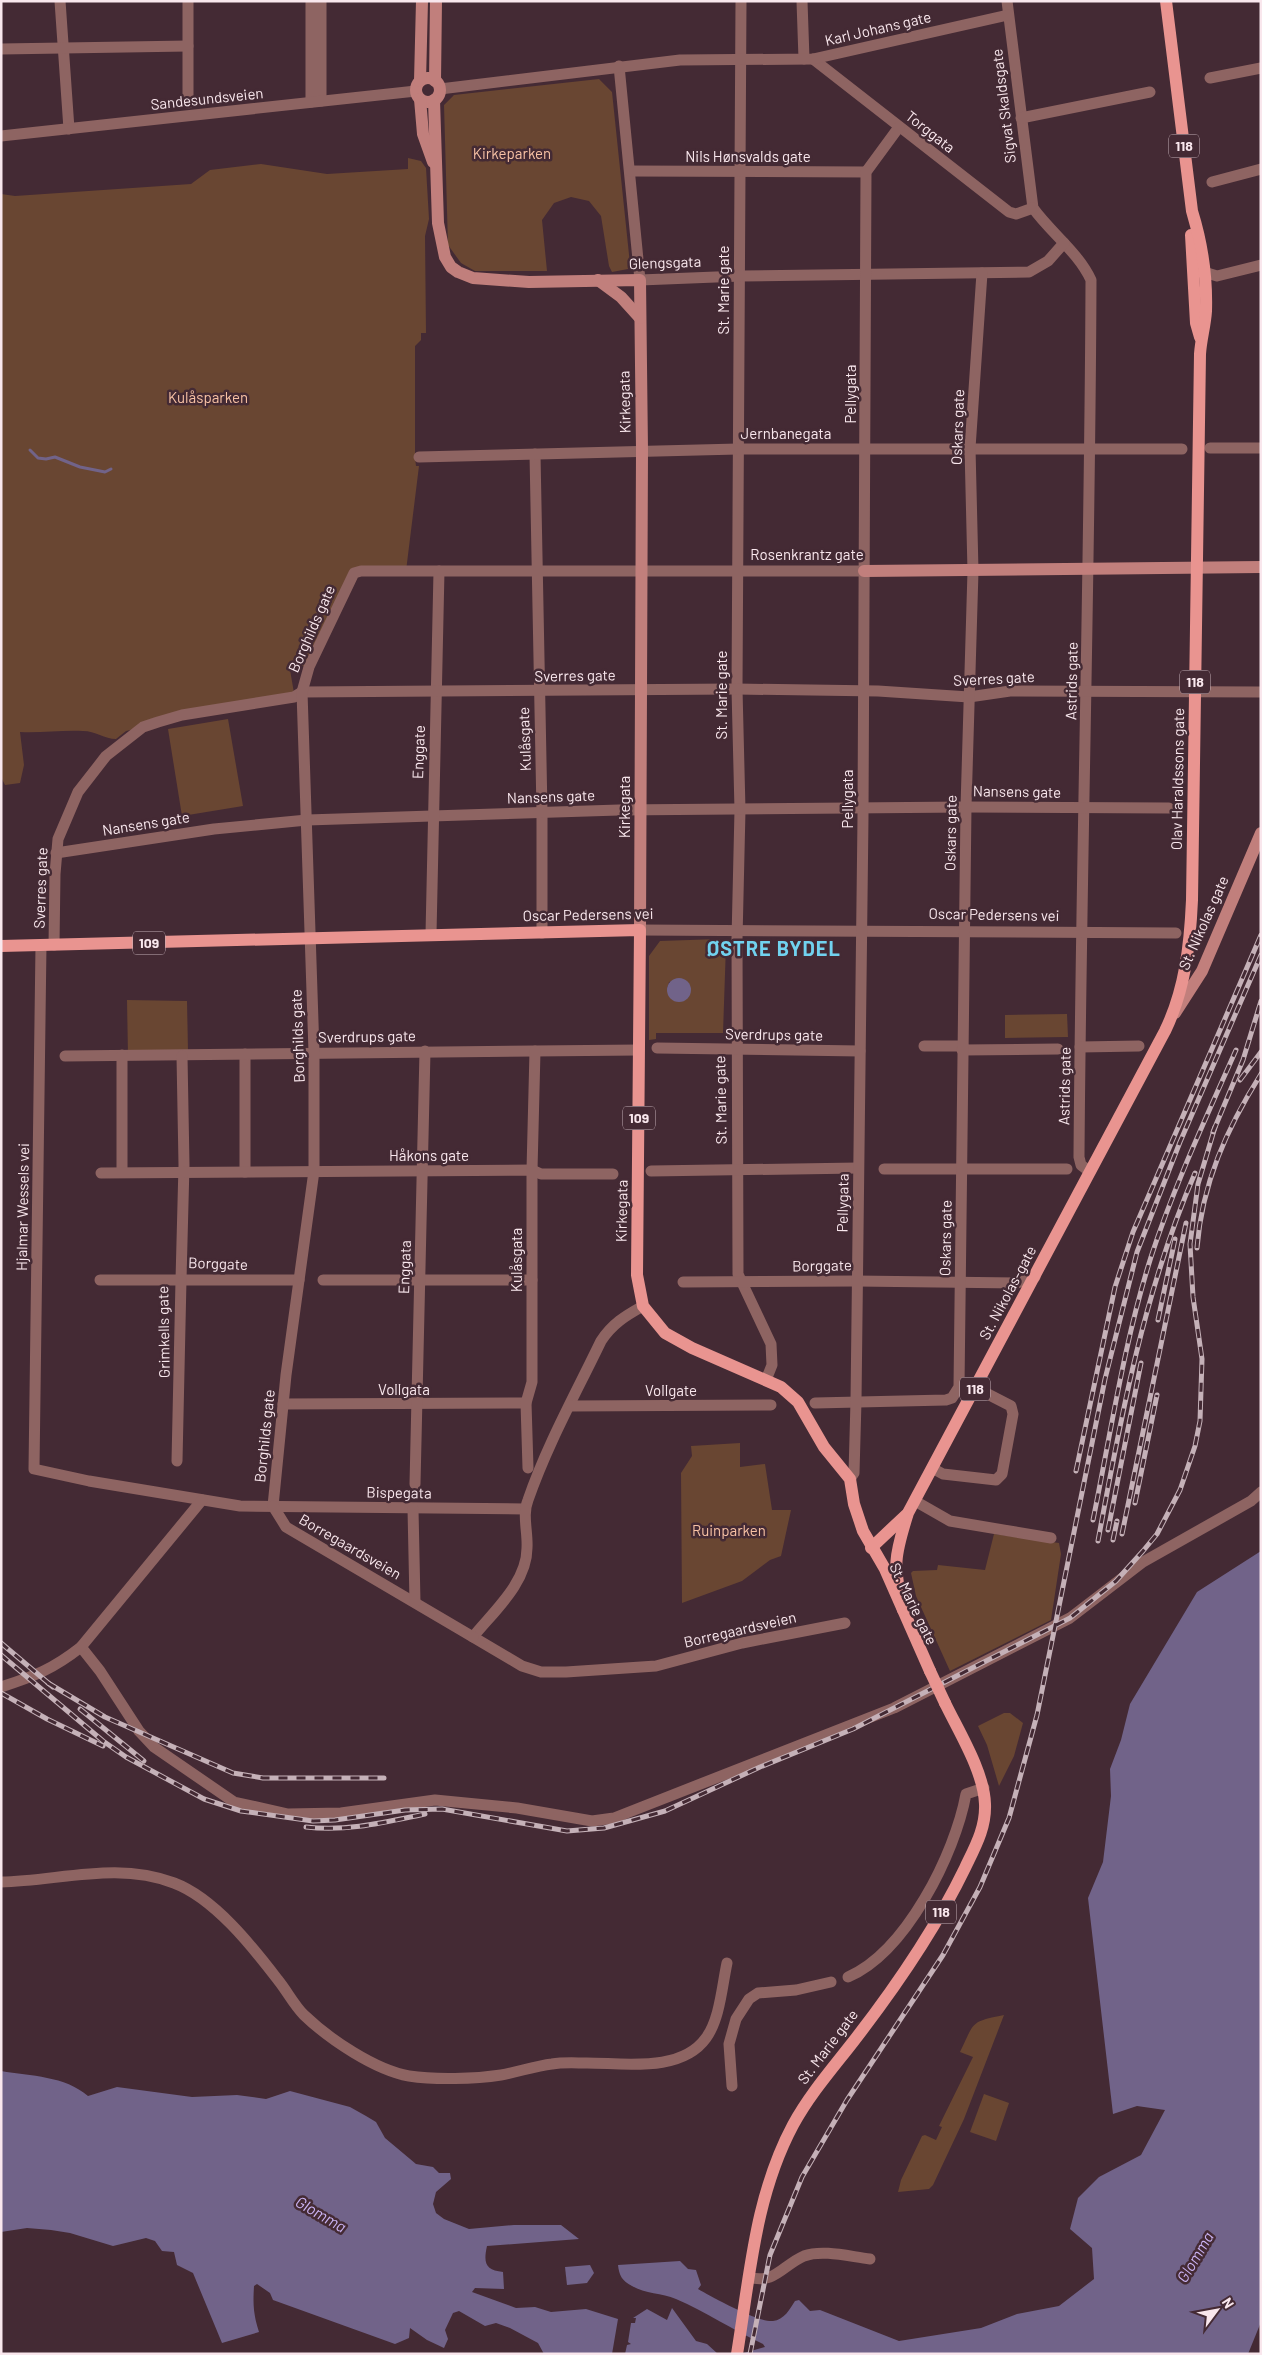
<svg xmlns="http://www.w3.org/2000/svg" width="1262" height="2355" viewBox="0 0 1262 2355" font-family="Barlow,sans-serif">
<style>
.green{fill:#694632;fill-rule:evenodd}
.water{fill:#716389}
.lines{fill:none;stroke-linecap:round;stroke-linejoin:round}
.stream{stroke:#716389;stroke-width:3}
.street{stroke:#8e6462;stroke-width:11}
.secondary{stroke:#c17f7c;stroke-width:12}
.primary{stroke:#e99490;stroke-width:12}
.rail-casing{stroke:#c5b1b8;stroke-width:5}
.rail{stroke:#442a34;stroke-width:3;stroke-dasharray:9;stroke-linecap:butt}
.primary-bridge{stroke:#e99490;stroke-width:12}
.labels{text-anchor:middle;stroke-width:5;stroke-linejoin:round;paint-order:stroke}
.shield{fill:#442a34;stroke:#c3aeb6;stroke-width:1}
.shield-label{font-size:14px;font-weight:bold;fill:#f9e7ed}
.street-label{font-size:15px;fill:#f9e7ed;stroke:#442a34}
.park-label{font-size:15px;fill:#f8c2a5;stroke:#442a34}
.water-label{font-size:16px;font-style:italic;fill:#cab3f3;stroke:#442a34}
.district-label{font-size:20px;font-weight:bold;letter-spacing:1px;fill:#71d2ef;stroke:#442a34}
</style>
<rect width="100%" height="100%" fill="#442a34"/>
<g class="green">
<polygon points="599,79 612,92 630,264 628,269 612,272 609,266 601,216 589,201 571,197 554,203 542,220 547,271 475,271 461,263 448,245 444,105 454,95"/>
<path d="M 408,158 L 421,161 L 426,168 L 429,219 L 425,236 L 426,333 L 421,333 L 421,340 L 415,346 L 415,457 L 416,466 L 419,466 L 406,571 L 361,571 L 309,667 L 289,664 L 294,693 L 126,731 L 116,739 C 105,739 95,731 83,731 C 62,730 41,733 20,732 L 24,765 L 20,783 L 5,785 L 1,777 L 1,194 L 15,196 L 191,184 L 210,170 L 261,164 L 327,174 L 408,169 Z"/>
<polygon points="228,719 243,806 182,816 168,729"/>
<path d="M 719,939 L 726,945 L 723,1033 L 656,1033 L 656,1039 L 649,1040 L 649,956 L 660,941 ZM 683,979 C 690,983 692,991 688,998 L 667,989 L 669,982 Z"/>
<polygon points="127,1000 187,1001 188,1051 128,1055"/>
<polygon points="1067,1014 1068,1037 1005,1038 1005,1015"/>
<polygon points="740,1443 740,1467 765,1464 772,1510 791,1510 781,1556 770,1560 742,1581 682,1603 681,1473 692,1456 691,1446"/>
<polygon points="994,1534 1059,1543 1061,1554 1051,1620 950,1671 916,1596 911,1573 913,1571 937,1570 938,1565 985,1570"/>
<polygon points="1004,1713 1010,1713 1023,1723 1014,1756 999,1786 987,1745 978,1726"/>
<path d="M 1004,2015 L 964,2119 L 933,2185 L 929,2189 L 898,2192 L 901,2180 L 922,2136 L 925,2135 L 936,2140 L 942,2127 L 939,2126 L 973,2057 L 960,2052 C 975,2021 970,2022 1004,2015 Z"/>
<polygon points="984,2094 1009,2103 996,2141 970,2132"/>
</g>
<g class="water">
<circle cx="679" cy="990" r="12"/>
<path d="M 1261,1551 L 1261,2322 L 1248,2354 L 740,2354 L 765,2347 L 763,2344 C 733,2330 706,2312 676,2299 C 662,2293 645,2294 632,2286 C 622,2281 619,2275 618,2265 L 680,2261 L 688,2269 L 696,2270 L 701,2285 L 698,2289 C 712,2297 759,2323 773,2321 C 784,2320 790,2309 795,2301 L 799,2300 L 810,2311 L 820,2310 L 899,2341 L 981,2328 L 1017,2314 L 1059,2306 L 1094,2279 L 1092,2248 L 1070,2229 L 1078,2198 L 1099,2177 L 1141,2155 L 1165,2110 L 1137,2106 L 1113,2114 L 1088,1898 L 1103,1862 L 1111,1796 L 1110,1769 L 1121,1740 L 1130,1704 L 1197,1592 Z"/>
<path d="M 1,2071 C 31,2076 65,2076 88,2096 L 117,2087 L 192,2097 L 237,2095 L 266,2099 L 290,2091 L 350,2107 L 366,2116 L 376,2122 L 385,2138 L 416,2164 L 433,2167 L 439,2173 L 450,2173 L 451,2179 L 436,2192 L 433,2204 L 436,2213 L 444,2219 L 469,2229 L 514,2225 L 561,2225 L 579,2239 L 487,2246 C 483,2264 486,2270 503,2272 L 504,2289 L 475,2288 L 472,2292 L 516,2308 L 535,2307 L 551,2312 L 586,2309 L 618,2319 L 612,2354 L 544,2354 L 538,2343 L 510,2328 L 496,2323 L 485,2326 L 459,2311 L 453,2313 L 445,2330 L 448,2339 L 444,2348 L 427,2340 L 410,2328 L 409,2338 L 395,2344 L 273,2300 L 270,2293 L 257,2284 L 254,2286 C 253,2304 253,2313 259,2332 L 222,2343 L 193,2273 L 177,2265 L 174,2252 L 162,2251 L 155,2241 L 146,2238 L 113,2246 L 70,2233 L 51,2230 L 27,2228 L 1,2232 Z"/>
<polygon points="590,2265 594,2273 587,2283 567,2285 565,2267"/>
<polygon points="672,2308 696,2341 707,2344 718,2354 625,2354 627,2345 631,2344 628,2342 631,2323 635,2323 636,2318 633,2318 647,2309 667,2320"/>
</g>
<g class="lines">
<polyline class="stream" points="30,450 38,458 46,459 55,457 80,467 105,472 111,469"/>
<g class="street">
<polyline points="60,1 69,129"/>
<polyline points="311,1 311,102"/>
<polyline points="321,1 321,101"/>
<polyline points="741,1 737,689 740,810 737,939 738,1274 771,1344 772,1365 766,1380"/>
<polyline points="802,1 804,59"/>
<path d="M 1007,1 L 1033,208 C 1051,233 1078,252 1091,280 C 1090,573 1081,865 1079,1157 L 1081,1165 L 1089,1171"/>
<polyline points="1,49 188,46"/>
<polyline points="813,59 1009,212 1016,214 1033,208"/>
<polyline points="619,66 640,280 741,276 1029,272 1048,261 1064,243"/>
<polyline points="1210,78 1261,68"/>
<polyline points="440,89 680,60 813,59 1008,15"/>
<polyline points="188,103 188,1"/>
<polyline points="1021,118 1150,92"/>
<polyline points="1,136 416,91"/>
<polyline points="630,171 866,172"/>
<polyline points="1212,182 1261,169"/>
<polyline points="1204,272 1217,276 1261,265"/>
<polyline points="1210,448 1261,448"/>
<polyline points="535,454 542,812 542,933"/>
<polyline points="419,457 738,449 1182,449"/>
<polyline points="56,853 214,829 307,820 619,810 966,807 1169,808"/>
<polyline points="640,930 1176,933"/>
<polyline points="431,934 439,571"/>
<polyline points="41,945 34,1469 89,1481 240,1506 525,1509"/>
<polyline points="54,945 55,874 58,839 78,792 106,756 143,727 158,722 182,715 294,697 302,692 737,689 878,691 969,697 1010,691 1261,692"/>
<polyline points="924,1046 963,1046"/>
<polyline points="1080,1047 1139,1046"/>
<polyline points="657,1048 860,1051"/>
<polyline points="962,1050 1058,1049"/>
<polyline points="245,1054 245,1172"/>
<polyline points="65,1056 639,1050"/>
<polyline points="182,1056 184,1165 181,1280 299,1280"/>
<polyline points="884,1169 1067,1169"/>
<polyline points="651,1171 858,1168"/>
<polyline points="122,1172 122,1055"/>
<polyline points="101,1173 532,1170 541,1174 613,1174"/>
<polyline points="100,1280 181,1280 177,1461"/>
<polyline points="323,1280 532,1280"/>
<polyline points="683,1282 856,1281 1017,1283 1035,1277"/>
<path d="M 643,1306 C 625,1316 612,1324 601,1341 C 576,1393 547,1445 528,1500 C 522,1515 528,1532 527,1548 C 527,1583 493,1612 473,1637 L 522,1666 L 541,1672 L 566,1672 L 656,1666 L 742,1643 L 845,1623"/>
<polyline points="815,1403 946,1400 952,1398 959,1387 966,807 973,571 970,448 982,273"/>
<polyline points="283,1404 526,1403"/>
<polyline points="570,1406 771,1405"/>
<polyline points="528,1468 526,1403 532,1382 532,1170 535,1051"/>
<polyline points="932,1468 943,1474 996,1480 1002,1474 1013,1414 1011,1406 976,1388"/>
<polyline points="850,1479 854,1473 856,1401 863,817 866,172 899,127"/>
<polyline points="415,1484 425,1051"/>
<polyline points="915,1501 950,1521 1051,1538"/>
<polyline points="273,1506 286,1375 314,1171 314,1052 302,692 309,667 354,573 361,571 864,571"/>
<polyline points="273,1506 286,1527 473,1637"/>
<polyline points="413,1509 415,1602"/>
<polyline points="81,1647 100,1671 139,1731 154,1747 234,1802 288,1814 341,1813 435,1800 517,1808 592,1821 614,1818 894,1708 1070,1618 1143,1562 1251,1501 1261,1492"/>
<path d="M 1,1687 C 35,1676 53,1669 81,1647 L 202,1500"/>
<path d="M 1,1882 C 59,1881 117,1861 174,1883 C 214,1898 252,1946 278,1980 C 287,1991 294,2005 304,2015 C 329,2039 375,2070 409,2076 C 435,2080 475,2079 501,2075 C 518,2072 535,2066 552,2064 C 563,2062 576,2063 587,2063 C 624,2063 681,2073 706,2038 C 720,2019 722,1986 727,1963"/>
<path d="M 848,1977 C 906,1952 955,1854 966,1794 L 984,1788"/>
<polyline points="732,2086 729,2044 736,2019 749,1999 758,1993 796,1990 831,1982"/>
<path d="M 749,2277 C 774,2285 783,2265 804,2256 C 823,2249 851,2257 870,2259"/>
</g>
<g class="secondary">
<circle cx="428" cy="90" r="12"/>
<polyline points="420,81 422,1"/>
<polyline points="435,81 436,1"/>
<polyline points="420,99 423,134 433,162"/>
<polyline points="434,100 438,223 445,257 451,267 458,272 473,278 529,282 640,280 642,450 640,930"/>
<polyline points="598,280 621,297 640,318"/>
<polyline points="864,571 1261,567"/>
<polyline points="1175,1013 1202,971 1261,833"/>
</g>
<g class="primary">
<polyline points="1191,235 1196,323 1200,337"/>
<polyline points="1,946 640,930 637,1275 643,1306 665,1333 692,1348 781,1387 798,1402 824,1447 850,1479 854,1504 863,1531 885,1569 930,1671"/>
<polyline points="871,1548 906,1515"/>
<path d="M 903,1610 C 893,1565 894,1557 908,1513 L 1165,1031 C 1185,990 1190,945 1192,900 L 1200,354 C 1201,339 1205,326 1206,311 C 1207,278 1202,243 1192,211 L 1166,1"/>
<path d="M 737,2354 C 750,2275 755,2196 793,2125 C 810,2094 832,2069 853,2042 C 895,1988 935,1930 965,1868 C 975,1847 986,1828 985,1804 C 984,1772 959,1732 945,1703"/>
</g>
<defs>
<g id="rail">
<polyline points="1240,1080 1261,1052"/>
<polyline points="1213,1132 1243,1060 1261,1001"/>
<path d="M 1197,1248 C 1202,1183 1227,1128 1261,1074"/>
<polyline points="1158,1320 1175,1239"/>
<polyline points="1076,1471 1115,1287 1133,1232 1261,935"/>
<polyline points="1135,1503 1157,1395"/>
<path d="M 1093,1520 C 1111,1432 1124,1342 1151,1257 C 1174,1186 1206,1118 1236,1050"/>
<polyline points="1108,1530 1141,1363"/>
<polyline points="1122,1534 1186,1223"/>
<polyline points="1113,1540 1117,1521"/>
<path d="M 1098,1541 C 1121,1416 1144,1291 1195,1173"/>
<polyline points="1,1643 53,1687"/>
<polyline points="1,1655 103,1741 126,1757 204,1799 241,1811 313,1821 335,1820 405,1810 442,1809 567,1831 604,1828 665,1811 760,1767 853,1729 1070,1618 1116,1581 1143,1551 1157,1534 1180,1490 1195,1446 1200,1421 1202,1359 1193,1297 1190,1244 1198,1184 1215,1127"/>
<polyline points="48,1683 105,1717 233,1773 263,1778 384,1778"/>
<polyline points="1,1693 47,1719 103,1746"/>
<polyline points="80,1709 144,1761"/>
<path d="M 306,1827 C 347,1832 386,1822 425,1814"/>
<polyline points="750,2354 770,2255 802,2177 847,2100 943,1955 980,1887 1009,1818 1037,1715 1105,1379 1137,1252 1180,1142 1261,955"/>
</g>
</defs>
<use href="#rail" class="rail-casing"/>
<use href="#rail" class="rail"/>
<polyline class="primary-bridge" points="930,1671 945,1703"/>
</g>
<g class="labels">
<g class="shield">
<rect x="1169" y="134.5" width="30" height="23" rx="4"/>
<rect x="1180" y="670.5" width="30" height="23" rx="4"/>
<rect x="133" y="931.5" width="32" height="23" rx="4"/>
<rect x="623" y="1106.5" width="32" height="23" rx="4"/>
<rect x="960" y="1377.5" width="30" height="23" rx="4"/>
<rect x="926" y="1900.5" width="30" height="23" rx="4"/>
</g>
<g class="shield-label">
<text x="1184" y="151">118</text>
<text x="1195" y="687">118</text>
<text x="149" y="948">109</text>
<text x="639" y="1123">109</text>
<text x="975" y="1394">118</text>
<text x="941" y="1917">118</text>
</g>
<g class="street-label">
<text transform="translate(878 29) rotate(-13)" y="5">Karl Johans gate</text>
<text transform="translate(207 99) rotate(-6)" y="5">Sandesundsveien</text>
<text transform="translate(1004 106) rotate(-97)" y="5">Sigvat Skaldsgate</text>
<text transform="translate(930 132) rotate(38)" y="5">Torggata</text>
<text x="748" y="162">Nils Hønsvalds gate</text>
<text transform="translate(665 263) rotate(-2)" y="5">Glengsgata</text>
<text transform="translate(724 290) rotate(-90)" y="5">St. Marie gate</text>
<text transform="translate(851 394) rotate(-90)" y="5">Pellygata</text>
<text transform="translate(625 402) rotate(-91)" y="5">Kirkegata</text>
<text transform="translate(958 427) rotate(-88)" y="5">Oskars gate</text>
<text x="786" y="439">Jernbanegata</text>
<text x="807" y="560">Rosenkrantz gate</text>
<text transform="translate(312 629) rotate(-66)" y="5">Borghilds gate</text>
<text transform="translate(575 676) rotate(-1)" y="5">Sverres gate</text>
<text transform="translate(994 679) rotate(-3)" y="5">Sverres gate</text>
<text transform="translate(1072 681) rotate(-89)" y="5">Astrids gate</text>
<text transform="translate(722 695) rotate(-90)" y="5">St. Marie gate</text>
<text transform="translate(525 739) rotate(-92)" y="5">Kulåsgate</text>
<text transform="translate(419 752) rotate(-88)" y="5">Enggate</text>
<text transform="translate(1178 779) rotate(-89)" y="5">Olav Haraldssons gate</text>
<text transform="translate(1017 792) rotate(1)" y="5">Nansens gate</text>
<text transform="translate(551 797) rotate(-2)" y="5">Nansens gate</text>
<text transform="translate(848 799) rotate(-90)" y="5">Pellygata</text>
<text transform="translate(625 807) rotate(-90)" y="5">Kirkegata</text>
<text transform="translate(146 824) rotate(-9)" y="5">Nansens gate</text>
<text transform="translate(951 833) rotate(-89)" y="5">Oskars gate</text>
<text transform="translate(41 888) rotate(-88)" y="5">Sverres gate</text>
<text transform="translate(588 915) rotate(-1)" y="5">Oscar Pedersens vei</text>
<text transform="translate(994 915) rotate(1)" y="5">Oscar Pedersens vei</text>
<text transform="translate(1204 923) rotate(-66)" y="5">St. Nikolas gate</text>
<text transform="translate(774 1035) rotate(1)" y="5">Sverdrups gate</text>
<text transform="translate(298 1036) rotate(-92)" y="5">Borghilds gate</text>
<text transform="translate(367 1037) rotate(-1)" y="5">Sverdrups gate</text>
<text transform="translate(1065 1086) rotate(-89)" y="5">Astrids gate</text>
<text transform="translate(721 1100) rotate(-91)" y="5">St. Marie gate</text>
<text x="429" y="1161">Håkons gate</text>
<text transform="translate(843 1203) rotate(-89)" y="5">Pellygata</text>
<text transform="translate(23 1207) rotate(-89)" y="5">Hjalmar Wessels vei</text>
<text transform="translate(622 1211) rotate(-89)" y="5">Kirkegata</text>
<text transform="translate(946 1238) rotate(-89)" y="5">Oskars gate</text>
<text transform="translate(517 1260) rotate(-90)" y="5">Kulåsgata</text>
<text transform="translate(218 1264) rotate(2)" y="5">Borggate</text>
<text transform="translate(822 1266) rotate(-1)" y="5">Borggate</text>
<text transform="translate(405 1267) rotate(-88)" y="5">Enggata</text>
<text transform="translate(1008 1293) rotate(-62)" y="5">St. Nikolas-gate</text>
<text transform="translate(164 1332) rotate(-91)" y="5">Grimkells gate</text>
<text x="404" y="1395">Vollgata</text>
<text x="671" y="1396">Vollgate</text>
<text transform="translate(265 1436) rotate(-84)" y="5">Borghilds gate</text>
<text transform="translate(399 1493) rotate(1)" y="5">Bispegata</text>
<text transform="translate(350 1547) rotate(30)" y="5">Borregaardsveien</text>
<text transform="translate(913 1604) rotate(64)" y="5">St. Marie gate</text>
<text transform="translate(740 1630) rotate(-13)" y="5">Borregaardsveien</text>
<text transform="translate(828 2047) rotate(-53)" y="5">St. Marie gate</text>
</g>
<g class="park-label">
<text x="512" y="159">Kirkeparken</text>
<text x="208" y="403">Kulåsparken</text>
<text x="729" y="1536">Ruinparken</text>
</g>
<g class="water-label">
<text transform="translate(321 2214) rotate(30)" y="6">Glomma</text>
<text transform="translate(1195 2257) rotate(-59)" y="6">Glomma</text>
</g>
<g class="district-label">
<text x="774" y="956">ØSTRE BYDEL</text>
</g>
</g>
<rect width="1262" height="2355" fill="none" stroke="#f9e7ed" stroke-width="5"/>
<g transform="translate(1217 2310) rotate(58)" stroke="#442a34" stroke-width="4" paint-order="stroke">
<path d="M0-4L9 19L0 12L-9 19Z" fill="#f9e7ed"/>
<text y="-8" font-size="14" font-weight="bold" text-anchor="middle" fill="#f9e7ed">N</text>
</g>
</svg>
